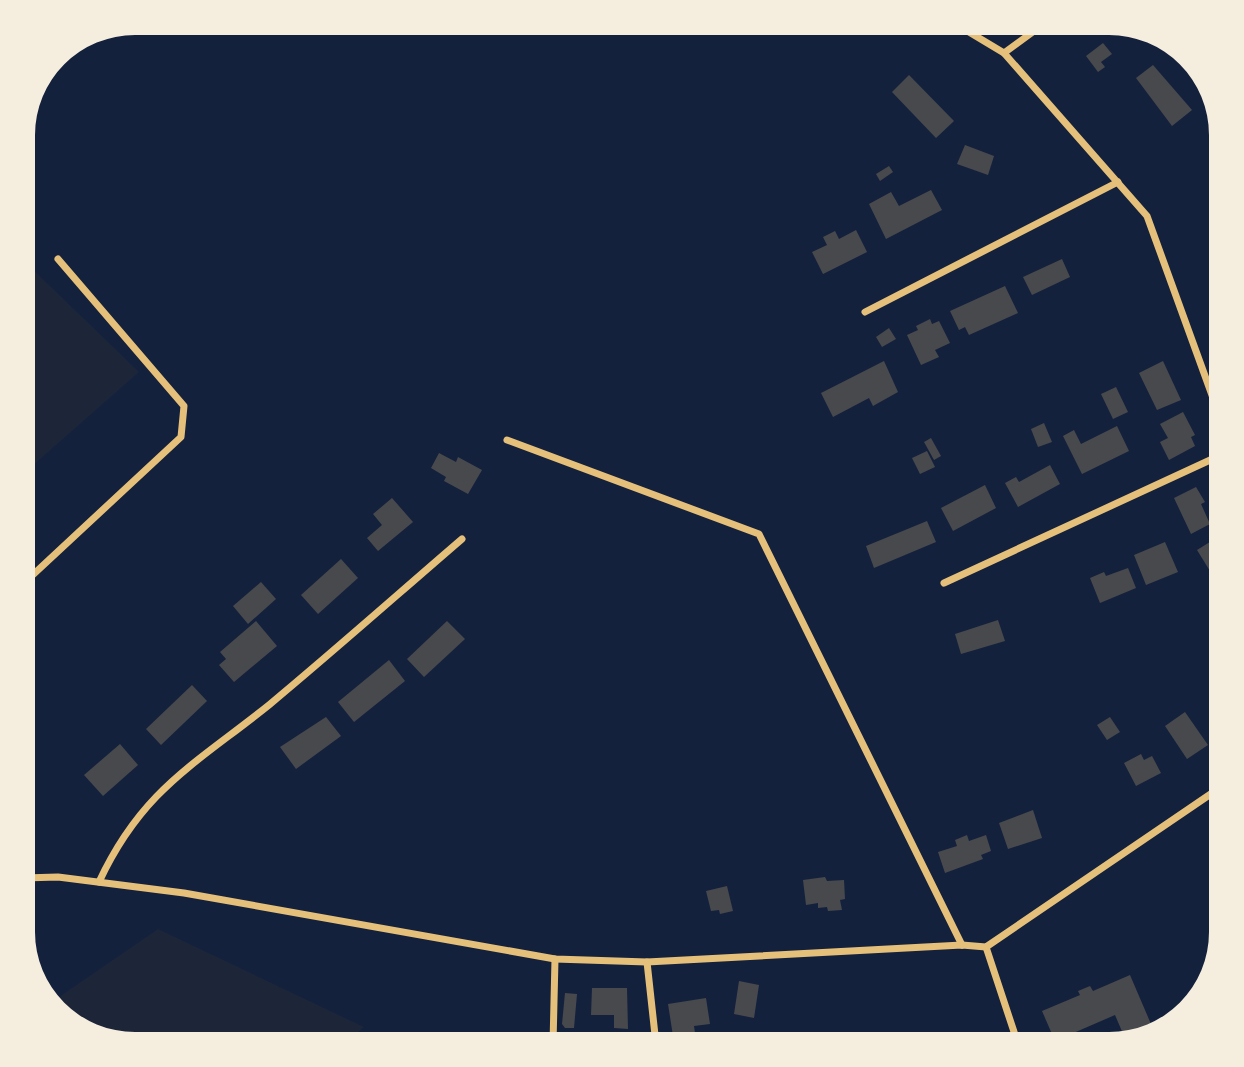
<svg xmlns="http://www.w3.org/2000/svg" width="1244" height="1067" viewBox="0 0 1244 1067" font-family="Quicksand,sans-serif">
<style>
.green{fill:#1d2539}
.building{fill:#48494c}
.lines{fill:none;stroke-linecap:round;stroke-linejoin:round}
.minor{stroke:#e5c07b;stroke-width:7}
</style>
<rect width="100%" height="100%" fill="#14213d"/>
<g class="green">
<polygon points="23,260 139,372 23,474"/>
<polygon points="158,929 364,1027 346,1044 134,1044 61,1016 53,1001"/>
</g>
<g class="building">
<polygon points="1103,43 1112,54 1101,62 1105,67 1098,72 1086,56"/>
<polygon points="1153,65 1192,110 1172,126 1136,78"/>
<polygon points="909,75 954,121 936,138 892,92"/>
<polygon points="965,145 994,156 988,175 957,164"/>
<polygon points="889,166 893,172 880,181 876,174"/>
<polygon points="931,190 942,210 886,239 869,204 891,192 899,206"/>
<polygon points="856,230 867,252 823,274 812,252 827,245 823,237 835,231 839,239"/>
<polygon points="1062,259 1070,277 1032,295 1023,277"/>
<polygon points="1005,286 1018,313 969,335 965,327 959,330 950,311"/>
<polygon points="930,319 932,324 939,321 950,343 935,350 939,357 921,365 907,335 918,330 916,326"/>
<polygon points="889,328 896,339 882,347 876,337"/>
<polygon points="884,361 898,392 873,406 869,398 833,417 821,393"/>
<polygon points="1163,361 1181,400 1157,410 1139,373"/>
<polygon points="1116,387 1128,412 1113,419 1101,394"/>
<polygon points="1183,412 1195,435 1191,437 1195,446 1169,460 1160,442 1168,438 1160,424"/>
<polygon points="1044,423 1052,442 1038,447 1031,429"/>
<polygon points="1117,426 1129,451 1082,474 1063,436 1074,430 1081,444"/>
<polygon points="931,438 941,456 934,460 924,442"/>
<polygon points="927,451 935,467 920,474 912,458"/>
<polygon points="439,453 456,462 458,457 482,470 468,494 444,481 446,477 431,468"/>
<polygon points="1050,465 1060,484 1018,507 1005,483 1016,477 1019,482"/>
<polygon points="985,485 996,508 953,531 941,508"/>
<polygon points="1196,487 1205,502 1201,504 1210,524 1191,534 1174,498"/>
<polygon points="392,498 413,522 378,551 367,538 382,525 373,514"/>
<polygon points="927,521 936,542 874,568 866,546"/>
<polygon points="1218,537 1221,543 1221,582 1218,584 1197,550"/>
<polygon points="1165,542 1178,572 1146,585 1134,555"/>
<polygon points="341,559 358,578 318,614 301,595"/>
<polygon points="1128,568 1136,588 1100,603 1090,578 1104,572 1106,576"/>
<polygon points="261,582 276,599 248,624 233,606"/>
<polygon points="998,620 1005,641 961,654 955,634"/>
<polygon points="256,621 277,646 234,682 219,665 226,659 220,652"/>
<polygon points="447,621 465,639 424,677 407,659"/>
<polygon points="389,660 405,681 354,722 338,702"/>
<polygon points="192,685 207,701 161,745 146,729"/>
<polygon points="1221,691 1221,715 1210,699"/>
<polygon points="1185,712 1208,745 1187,759 1165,726"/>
<polygon points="326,717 341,736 296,769 280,747"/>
<polygon points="1110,717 1120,732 1107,740 1097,725"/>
<polygon points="120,744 138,765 103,796 84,775"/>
<polygon points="1141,754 1144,760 1152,756 1161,773 1136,786 1124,763"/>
<polygon points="1033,810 1042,838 1008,849 999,823"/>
<polygon points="967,835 969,841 986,835 991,851 981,855 983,859 945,873 938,852 957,846 955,840"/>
<polygon points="825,877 827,881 844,880 845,899 840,900 842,910 828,911 827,907 818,908 818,903 806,905 803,880"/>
<polygon points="727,886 733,911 720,914 719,910 711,911 706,891"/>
<polygon points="1130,975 1151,1024 1124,1036 1115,1015 1055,1041 1042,1011 1080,995 1078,991 1090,986 1093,991"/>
<polygon points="739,981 759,985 754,1018 734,1014"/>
<polygon points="592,988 627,988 628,1029 614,1028 614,1015 591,1015"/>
<polygon points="565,993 577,994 574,1028 565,1028 562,1024"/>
<polygon points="706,998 710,1024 694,1026 695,1033 673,1036 668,1004"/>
<polygon points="721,1034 724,1044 706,1044 705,1040"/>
</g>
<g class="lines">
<g class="minor">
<polyline points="954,23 1004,53 1147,216 1221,420"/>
<polyline points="1004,53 1045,23"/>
<polyline points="865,312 1118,182"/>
<polyline points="507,440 759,534 962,945"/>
<polyline points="944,583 1221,455"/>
<polyline points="23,584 181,437 184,406 58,259"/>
<polyline points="23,878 58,877 184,893 555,959 647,962 962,945 986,947 1221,787"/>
<path d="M 99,882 C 142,790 194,765 269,705 C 334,651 398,594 462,539"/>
<polyline points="986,947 1018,1044"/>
<polyline points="647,962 655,1035 651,1044"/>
<polyline points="655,1035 663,1044"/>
<polyline points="553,1044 555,959"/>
</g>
</g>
<path d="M0 0H1244V1067H0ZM135 35H1109A100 100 0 0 1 1209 135V932A100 100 0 0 1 1109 1032H135A100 100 0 0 1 35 932V135A100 100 0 0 1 135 35Z" fill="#f5edde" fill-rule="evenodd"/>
</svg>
